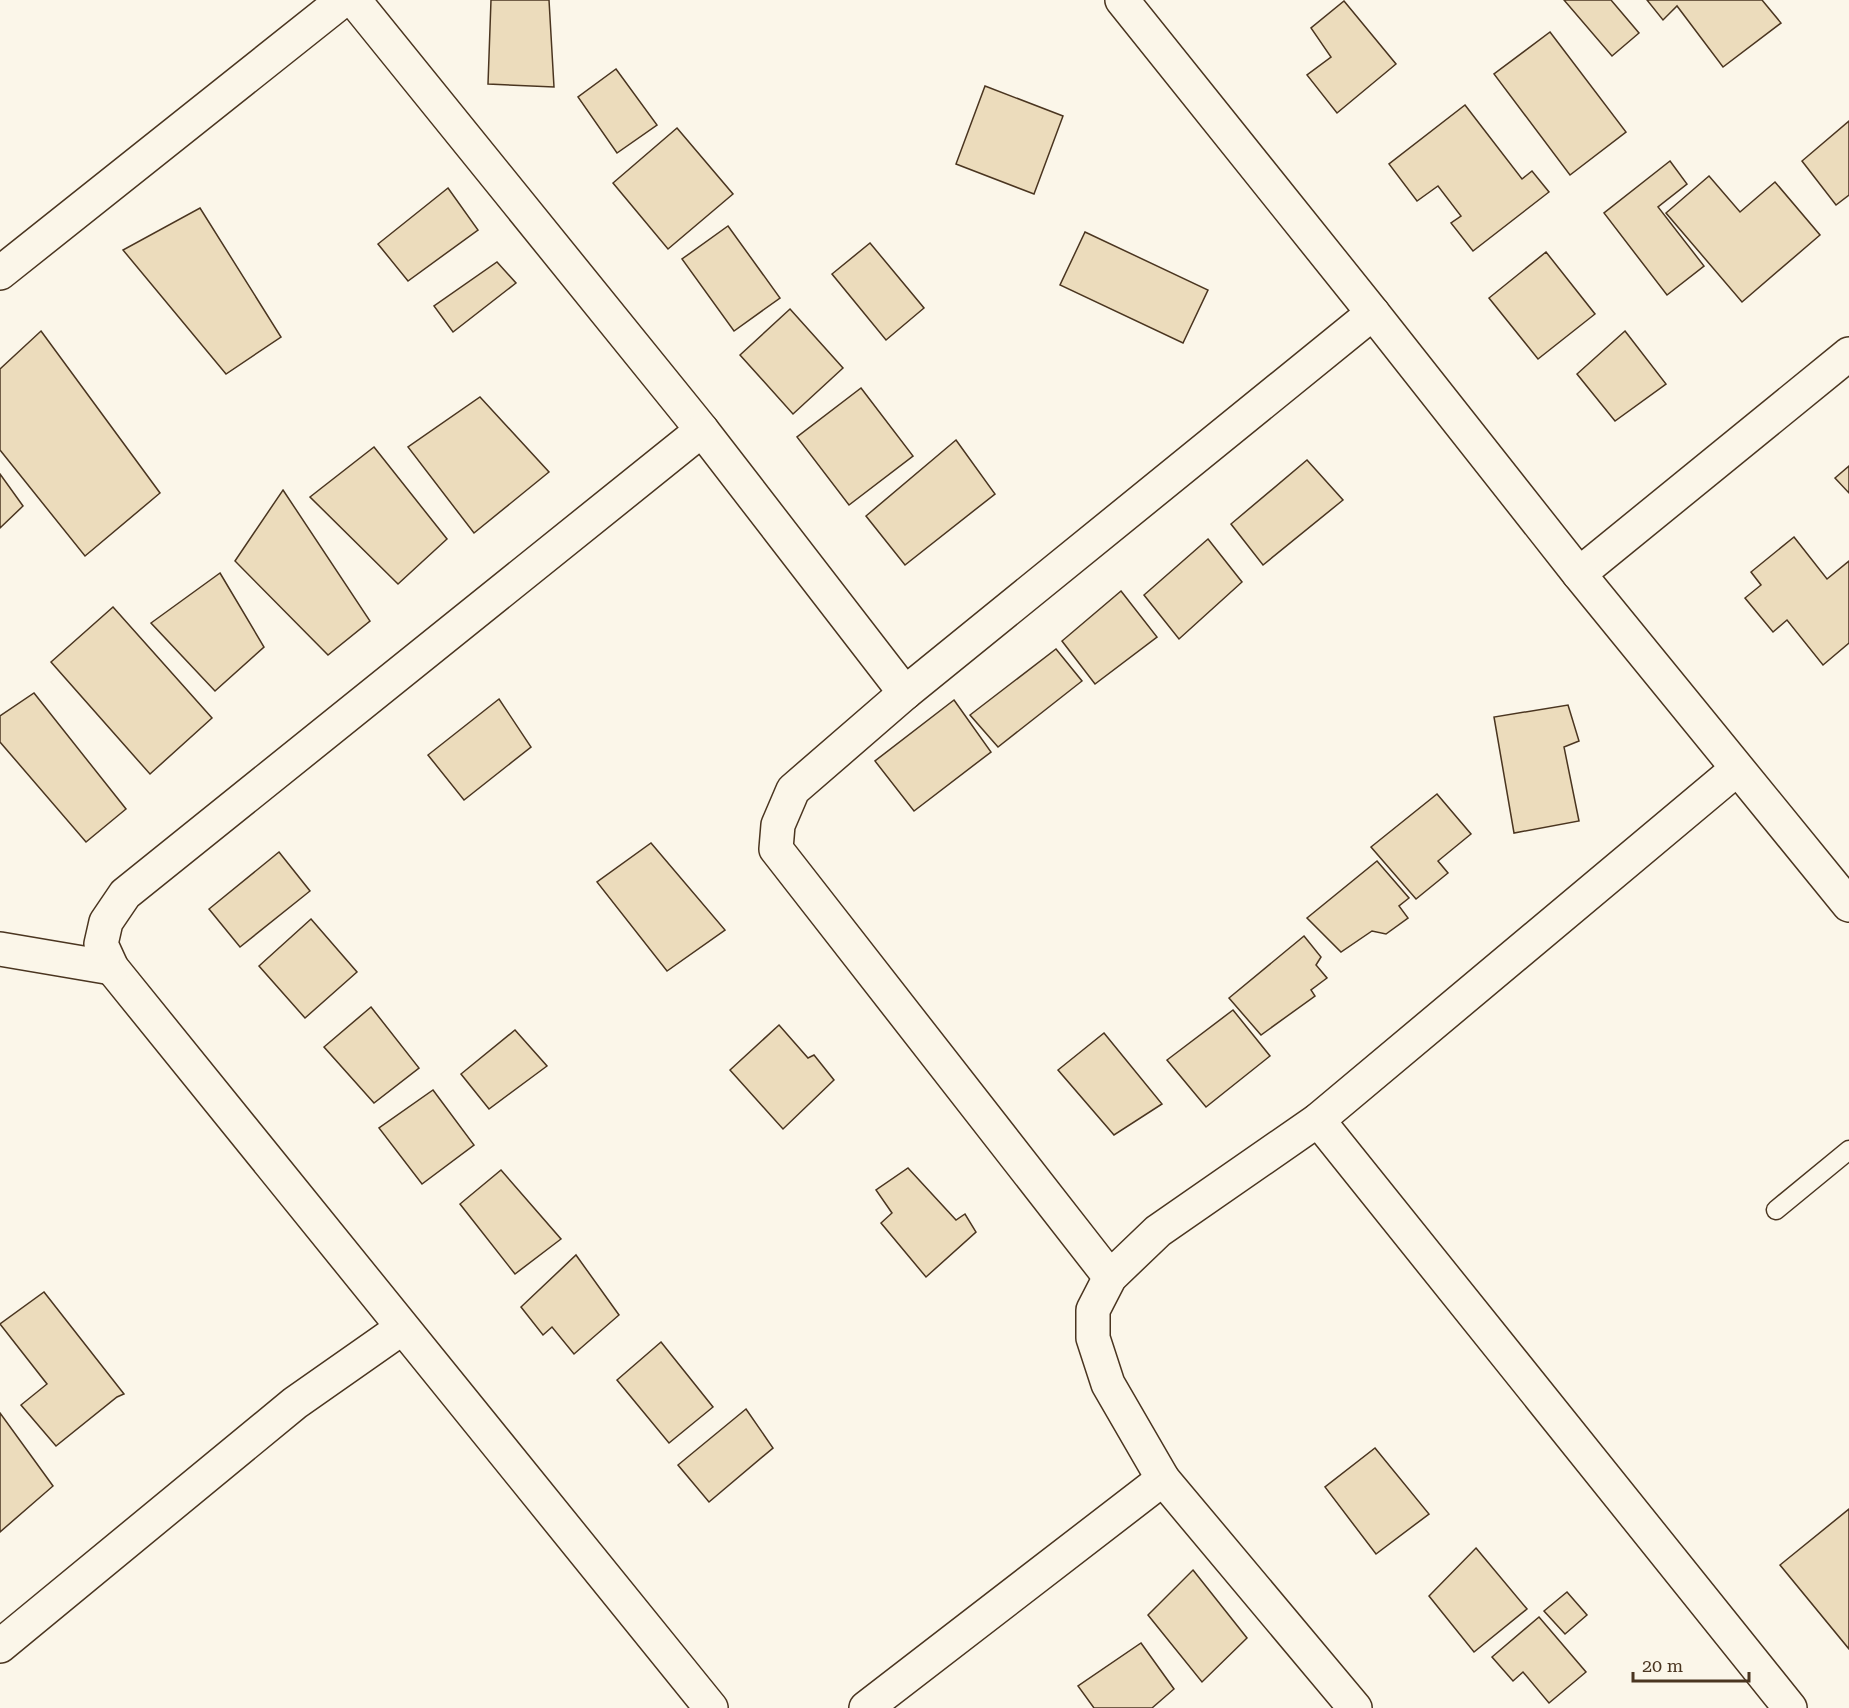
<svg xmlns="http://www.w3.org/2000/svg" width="1849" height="1708" viewBox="0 0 1849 1708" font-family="'Roboto Serif',serif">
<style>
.building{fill:#ecdcbc;stroke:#4a3520;stroke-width:1.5}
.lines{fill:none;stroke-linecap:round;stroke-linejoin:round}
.lane-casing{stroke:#4a3520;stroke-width:21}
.street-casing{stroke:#4a3520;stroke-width:36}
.secondary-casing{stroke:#4a3520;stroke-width:36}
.lane{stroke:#fbf6e9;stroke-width:18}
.street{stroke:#fbf6e9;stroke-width:33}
.secondary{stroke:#fbf6e9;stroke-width:33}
</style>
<rect width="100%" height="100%" fill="#fbf6e9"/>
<g class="building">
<polygon points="491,0 549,0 554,87 488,84"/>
<polygon points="1564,0 1611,0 1639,33 1612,56"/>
<polygon points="1647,0 1762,0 1781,23 1723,67 1677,6 1663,20"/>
<polygon points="1344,1 1396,64 1337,113 1307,75 1331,57 1311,28"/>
<polygon points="1550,32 1626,132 1570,175 1494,74"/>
<polygon points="616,69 657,125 617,153 578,97"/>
<polygon points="985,86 1063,116 1034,194 956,164"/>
<polygon points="1465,105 1522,179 1532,171 1549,192 1473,251 1451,223 1461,216 1438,186 1417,201 1389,164"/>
<polygon points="1849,121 1849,195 1836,205 1802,161"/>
<polygon points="677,128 733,194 668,249 613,183"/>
<polygon points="1670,161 1687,184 1658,207 1704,266 1667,295 1604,213"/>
<polygon points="1709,176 1740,212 1775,182 1820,235 1742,302 1666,213"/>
<polygon points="448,188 478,230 408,281 378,244"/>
<polygon points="200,208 281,337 226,374 123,250"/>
<polygon points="728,226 780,298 734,331 682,259"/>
<polygon points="1085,232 1208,290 1183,343 1060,285"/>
<polygon points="870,243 924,308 886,340 832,274"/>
<polygon points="1546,252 1595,314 1538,359 1489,298"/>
<polygon points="497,262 516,283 453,332 434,306"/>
<polygon points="790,309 843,368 793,414 740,355"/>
<polygon points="41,331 160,493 85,556 0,450 0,369"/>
<polygon points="1625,331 1666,384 1615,421 1577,374"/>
<polygon points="861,388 913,456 849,505 797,437"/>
<polygon points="480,397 549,472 474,533 408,447"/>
<polygon points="956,440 995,494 905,565 866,516"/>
<polygon points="374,447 447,539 398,584 310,497"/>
<polygon points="1307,460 1343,500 1263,565 1231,524"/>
<polygon points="1849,466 1849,493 1835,478"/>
<polygon points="0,474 23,506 0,528"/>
<polygon points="283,490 370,621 328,655 235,561"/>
<polygon points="1794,537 1827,579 1849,561 1849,643 1823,665 1787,620 1773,632 1745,598 1761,585 1751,572"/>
<polygon points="1208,539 1242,582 1179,639 1144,595"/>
<polygon points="220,573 264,647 215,691 151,623"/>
<polygon points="1121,591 1157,637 1095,684 1062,641"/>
<polygon points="113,607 212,718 150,774 51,662"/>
<polygon points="1056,649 1082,681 998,747 970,715"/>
<polygon points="34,693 126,809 86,842 0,742 0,716"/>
<polygon points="499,699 531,747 464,800 428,755"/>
<polygon points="954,700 991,752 914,811 875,761"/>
<polygon points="1568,705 1579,741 1564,747 1579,821 1514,833 1494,717"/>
<polygon points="1437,794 1471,834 1438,861 1448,873 1416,899 1371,847"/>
<polygon points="651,843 725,930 667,971 597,882"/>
<polygon points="279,852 310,891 240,947 209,909"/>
<polygon points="1377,861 1409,898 1399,906 1408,918 1386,934 1372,931 1341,952 1307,918"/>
<polygon points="311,919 357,972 305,1018 259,966"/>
<polygon points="1304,936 1321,957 1316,965 1327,978 1311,990 1315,996 1261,1035 1229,998"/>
<polygon points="371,1007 419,1068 374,1103 324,1047"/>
<polygon points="1233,1010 1270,1056 1206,1107 1167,1060"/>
<polygon points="779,1025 808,1058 814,1055 834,1080 783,1129 730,1070"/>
<polygon points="515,1030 547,1066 489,1109 461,1074"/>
<polygon points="1104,1033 1162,1104 1114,1135 1058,1070"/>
<polygon points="433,1090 474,1145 422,1184 379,1128"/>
<polygon points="908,1168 956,1220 965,1214 976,1232 926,1277 881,1223 892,1213 876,1190"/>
<polygon points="501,1170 561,1239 515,1274 460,1204"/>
<polygon points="576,1255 619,1315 574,1354 552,1327 543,1335 521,1307"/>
<polygon points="44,1292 124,1394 117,1397 56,1446 21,1405 47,1384 0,1324"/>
<polygon points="661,1342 713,1407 669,1443 617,1380"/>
<polygon points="746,1409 773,1448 709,1502 678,1465"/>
<polygon points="0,1413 53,1486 0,1532"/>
<polygon points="1375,1448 1429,1514 1376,1554 1325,1487"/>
<polygon points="1849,1509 1849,1649 1780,1565"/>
<polygon points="1476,1548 1527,1609 1474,1652 1429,1596"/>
<polygon points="1193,1570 1247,1638 1202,1682 1148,1615"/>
<polygon points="1567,1592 1587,1615 1565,1634 1544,1611"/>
<polygon points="1539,1617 1586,1672 1549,1703 1523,1672 1513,1681 1492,1657"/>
<polygon points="1141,1643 1174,1689 1152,1708 1094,1708 1078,1686"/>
</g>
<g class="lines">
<defs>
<polyline id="lane" points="1776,1210 1849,1150"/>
<g id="street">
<polyline points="354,0 702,430 905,693"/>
<polyline points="0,273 343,0"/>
<polyline points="702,430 125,894 106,922 101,944 112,968 711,1708"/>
<polyline points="1579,574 1849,354"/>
<polyline points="0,949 112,968"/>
<polyline points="1318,1120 1790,1708"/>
<polyline points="1110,1277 776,849 778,825 793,790 905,693 1373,313"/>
<polyline points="0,1646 295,1403 402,1328"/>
<polyline points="866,1708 1163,1479"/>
<polyline points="1355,1708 1163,1479 1108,1384 1093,1338 1093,1310 1110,1277 1158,1231 1318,1120 1737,769"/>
</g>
<polyline id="secondary" points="1122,0 1373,313 1579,574 1849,905"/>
</defs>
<use href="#lane" class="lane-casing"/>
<use href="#street" class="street-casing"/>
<use href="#secondary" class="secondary-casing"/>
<use href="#lane" class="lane"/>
<use href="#street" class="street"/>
<use href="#secondary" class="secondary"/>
</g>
<path d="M1633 1672v9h116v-9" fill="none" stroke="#4a3520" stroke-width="3"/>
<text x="1642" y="1672" font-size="18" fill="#4a3520" stroke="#fbf6e9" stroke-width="4.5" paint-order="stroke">20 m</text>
</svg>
